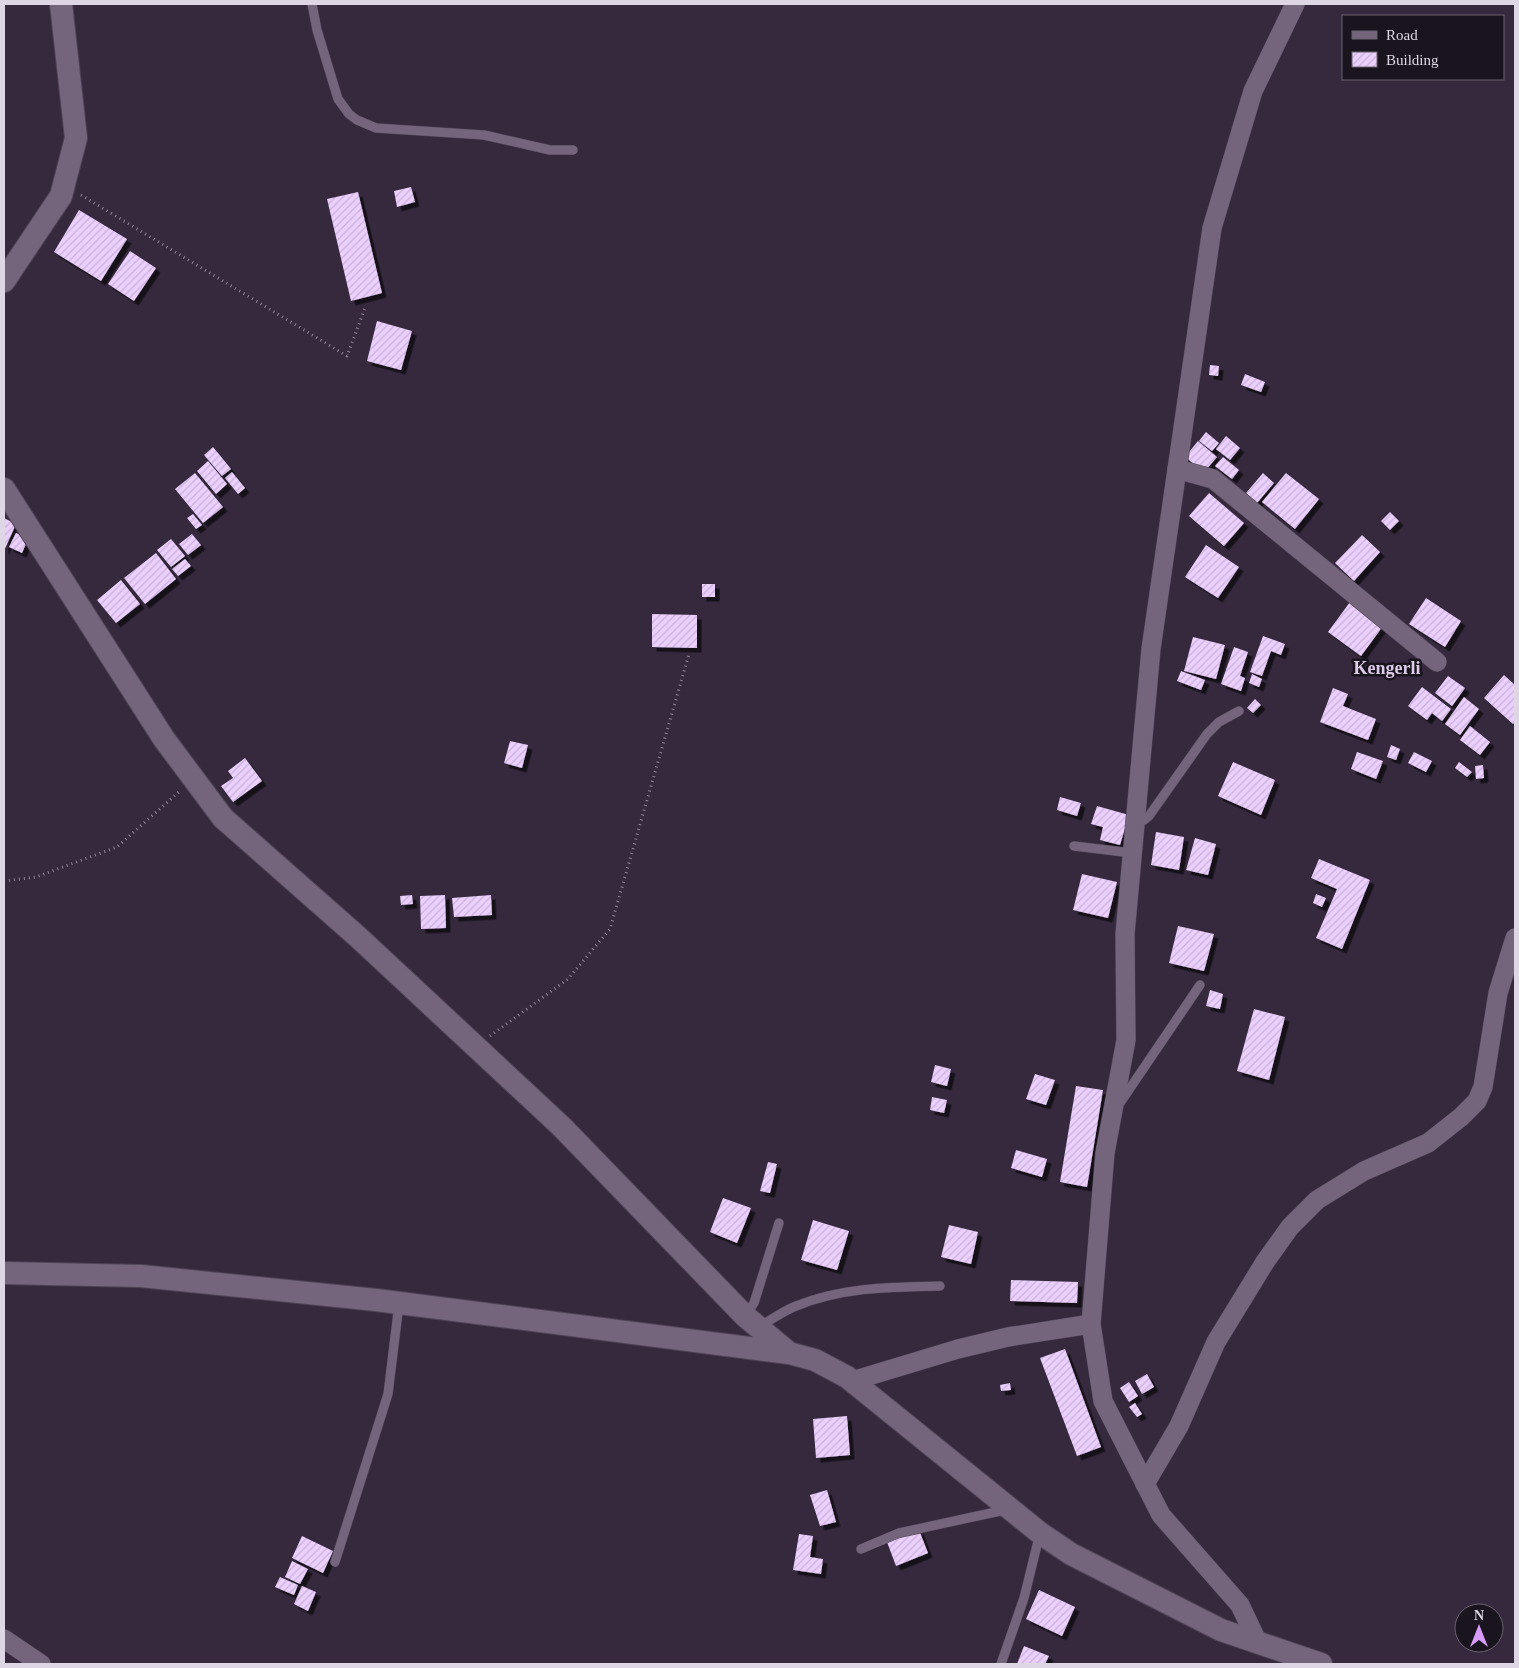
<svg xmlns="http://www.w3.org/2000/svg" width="1519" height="1668" viewBox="0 0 1519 1668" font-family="Georgia,serif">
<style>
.building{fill:url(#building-hatch);filter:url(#shadow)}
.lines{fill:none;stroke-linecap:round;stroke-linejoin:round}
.service-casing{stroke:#504457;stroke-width:10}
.minor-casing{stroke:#504457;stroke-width:20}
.tertiary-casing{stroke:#504457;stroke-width:24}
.path{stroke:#918698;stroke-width:3;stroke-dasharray:1 4;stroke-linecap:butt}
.service{stroke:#74657d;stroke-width:9}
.minor{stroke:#74657d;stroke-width:19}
.tertiary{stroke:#74657d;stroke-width:22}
.labels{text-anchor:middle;stroke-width:5;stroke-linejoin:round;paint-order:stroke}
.neighbourhood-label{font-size:18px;font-weight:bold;fill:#ddcce8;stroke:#1a141e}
</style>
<defs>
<pattern id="building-hatch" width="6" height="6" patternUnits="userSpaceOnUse" patternTransform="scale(1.25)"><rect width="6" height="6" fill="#ebcffd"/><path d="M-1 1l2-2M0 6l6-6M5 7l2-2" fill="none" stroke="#c9b2d8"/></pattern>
<filter id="shadow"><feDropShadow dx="4.5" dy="4.5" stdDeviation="0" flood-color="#0009"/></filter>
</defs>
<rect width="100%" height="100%" fill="#36293e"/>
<g class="building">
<polygon points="411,187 415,202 397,207 394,191"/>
<polygon points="358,192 382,293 351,301 327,199"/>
<polygon points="79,210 127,239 101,281 54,252"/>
<polygon points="130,251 156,268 134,301 108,284"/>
<polygon points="377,321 412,331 401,370 367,361"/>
<polygon points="1210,365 1219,366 1218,376 1209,375"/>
<polygon points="1245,374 1265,382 1261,392 1241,385"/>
<polygon points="1206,432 1219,443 1212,451 1199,441"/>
<polygon points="1226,436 1240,448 1230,460 1216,449"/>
<polygon points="1198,441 1217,457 1204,472 1185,457"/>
<polygon points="213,447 231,469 222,476 204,455"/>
<polygon points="1223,457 1239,470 1232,479 1215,466"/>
<polygon points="208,461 227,484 216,494 197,471"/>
<polygon points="232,472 245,488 238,494 225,478"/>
<polygon points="195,473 223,507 203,523 175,489"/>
<polygon points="1263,473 1274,483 1257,503 1246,493"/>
<polygon points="1286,473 1319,499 1295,529 1262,502"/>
<polygon points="1209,493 1244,523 1224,546 1189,516"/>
<polygon points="1390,512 1399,521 1390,530 1381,521"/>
<polygon points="193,514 202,525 196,529 187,518"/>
<polygon points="4,518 16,524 4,551"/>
<polygon points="16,533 28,539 22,553 9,547"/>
<polygon points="192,534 201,545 188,555 179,544"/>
<polygon points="1362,535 1380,552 1354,581 1335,563"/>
<polygon points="171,539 185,556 171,567 157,550"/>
<polygon points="1206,545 1239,567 1218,598 1185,577"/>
<polygon points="156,553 176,579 145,604 124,578"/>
<polygon points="185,559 191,566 178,576 172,569"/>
<polygon points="121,580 140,604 116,623 97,600"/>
<rect x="702" y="584" width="13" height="13"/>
<polygon points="1426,598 1461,621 1445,647 1409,624"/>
<polygon points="1350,602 1383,626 1361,656 1328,632"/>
<polygon points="652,614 697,615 697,648 652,647"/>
<polygon points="1263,636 1285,644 1281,655 1271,651 1262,676 1250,672"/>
<polygon points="1193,637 1225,645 1216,679 1184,671"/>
<polygon points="1234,647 1248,652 1240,676 1245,678 1241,691 1221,684"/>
<polygon points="1181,671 1205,680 1201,690 1177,681"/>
<polygon points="1252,674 1262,679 1259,687 1249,683"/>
<polygon points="1504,675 1515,685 1515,722 1513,724 1484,698"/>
<polygon points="1448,676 1465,688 1452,706 1435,693"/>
<polygon points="1422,687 1451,709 1442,721 1432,713 1427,720 1408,706"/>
<polygon points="1333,688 1348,694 1343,706 1376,719 1368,740 1320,722"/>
<polygon points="1464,697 1479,709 1460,735 1445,724"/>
<polygon points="1255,699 1261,705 1253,713 1247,708"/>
<polygon points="1470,726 1490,742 1480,755 1460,740"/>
<polygon points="510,741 528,745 522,768 504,763"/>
<polygon points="1391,745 1400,749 1396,760 1387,757"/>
<polygon points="1357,752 1383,761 1376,779 1351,769"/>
<polygon points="1414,752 1432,761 1426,772 1408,763"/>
<polygon points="245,758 262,781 233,802 221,786 233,778 228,771"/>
<polygon points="1233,762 1275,780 1261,815 1218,796"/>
<polygon points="1459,762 1472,772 1467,777 1455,768"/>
<polygon points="1483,765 1484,778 1476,779 1475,766"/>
<polygon points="1060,797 1081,803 1077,816 1057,810"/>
<polygon points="1097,806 1129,815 1120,845 1100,840 1103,827 1091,824"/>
<polygon points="1156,832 1184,837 1179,870 1151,865"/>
<polygon points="1195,838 1216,844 1208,875 1186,870"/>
<polygon points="1319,859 1370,880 1342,949 1316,938 1337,889 1311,878"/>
<polygon points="1082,874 1117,882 1108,918 1073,910"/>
<polygon points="1316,894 1326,898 1322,907 1313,903"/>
<polygon points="412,895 413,904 401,905 400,896"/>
<polygon points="445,895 446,928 421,929 420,896"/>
<polygon points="491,895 492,915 454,917 452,898"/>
<polygon points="1178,926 1214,934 1204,971 1169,963"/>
<polygon points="1210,990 1223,994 1220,1009 1206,1006"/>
<polygon points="1254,1009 1285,1017 1269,1080 1237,1071"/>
<polygon points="935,1065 951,1069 947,1086 931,1082"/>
<polygon points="1035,1074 1055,1080 1046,1105 1026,1099"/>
<polygon points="1076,1086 1103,1090 1087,1187 1060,1182"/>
<polygon points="932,1097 947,1100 944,1113 930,1110"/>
<polygon points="1016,1150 1047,1159 1042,1177 1011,1168"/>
<polygon points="768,1162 777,1164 770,1193 760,1191"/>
<polygon points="723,1198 751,1208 737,1243 710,1232"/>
<polygon points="813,1220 849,1231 837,1270 801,1260"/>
<polygon points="949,1225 978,1232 971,1264 941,1257"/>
<polygon points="1011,1280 1078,1282 1077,1303 1010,1301"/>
<polygon points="1065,1349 1101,1447 1077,1456 1040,1358"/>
<polygon points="1147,1374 1154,1387 1142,1394 1135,1381"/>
<polygon points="1129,1382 1138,1396 1129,1402 1120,1388"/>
<polygon points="1010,1383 1011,1390 1001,1391 1000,1385"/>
<polygon points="1135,1403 1142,1414 1137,1417 1129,1407"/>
<polygon points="847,1416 850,1455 816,1458 813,1419"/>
<polygon points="827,1490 836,1522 820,1526 810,1495"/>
<polygon points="919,1530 928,1553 896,1566 887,1542"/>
<polygon points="799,1534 813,1536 810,1557 823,1559 821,1574 793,1570"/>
<polygon points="302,1536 333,1551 323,1573 292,1558"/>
<polygon points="292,1561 308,1569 300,1584 285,1577"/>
<polygon points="280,1577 298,1585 294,1595 275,1587"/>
<polygon points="302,1586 316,1592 308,1611 294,1604"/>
<polygon points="1039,1590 1075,1607 1062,1636 1026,1619"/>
<polygon points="1024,1646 1049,1656 1045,1664 1017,1664"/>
</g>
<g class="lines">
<defs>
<g id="service">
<polyline points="312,4 317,30 338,99 349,114 357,120 376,128 484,135 550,150 573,150"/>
<polyline points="1135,821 1144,820 1149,816 1207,734 1219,722 1239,711"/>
<polyline points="1074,846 1132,853"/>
<polyline points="1120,1103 1200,985"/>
<polyline points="745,1316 754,1303 779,1223"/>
<path d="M 759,1327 C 771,1320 783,1311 796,1306 C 843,1287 890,1287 940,1286"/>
<polyline points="861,1549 899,1533 1005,1510 1006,1508"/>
<polyline points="335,1562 388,1394 399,1304"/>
<polyline points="1001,1664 1024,1598 1040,1533"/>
</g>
<g id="minor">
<polyline points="1177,469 1213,479 1437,662"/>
<polyline points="852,1381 958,1349 1008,1337 1091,1324"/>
<polyline points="1145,1484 1179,1426 1216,1342 1265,1262 1290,1227 1317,1200 1364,1171 1428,1143 1461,1117 1477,1101 1483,1087 1498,993 1515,938"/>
<polyline points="4,1639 41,1664"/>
<polyline points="1258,1643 1240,1605 1161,1515 1103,1401 1091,1324 1105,1153 1126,1040 1125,934 1151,649 1212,228 1253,91 1295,4"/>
</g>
<g id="tertiary">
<polyline points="4,281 61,196 76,138 61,4"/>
<polyline points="4,489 164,739 223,818 358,937 562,1127 745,1316 789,1353"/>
<polyline points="4,1273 141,1276 376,1300 789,1353 815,1360 847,1377 1040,1533 1071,1554 1221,1630 1321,1664"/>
</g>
</defs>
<use href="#service" class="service-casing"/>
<use href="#minor" class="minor-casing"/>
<use href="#tertiary" class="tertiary-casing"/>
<g class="path">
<polyline points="81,195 347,356 365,308"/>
<polyline points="4,881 36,877 117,847 181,790"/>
<polyline points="490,1036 568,979 610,929 689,654"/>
</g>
<use href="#service" class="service"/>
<use href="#minor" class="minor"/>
<use href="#tertiary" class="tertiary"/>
</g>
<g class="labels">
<g class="neighbourhood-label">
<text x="1387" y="674">Kengerli</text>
</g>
</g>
<rect width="1519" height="1668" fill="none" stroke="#ded6e4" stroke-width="10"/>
<rect x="1342" y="15" width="162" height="65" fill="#1a141e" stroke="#68626d"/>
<rect x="1352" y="31" width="25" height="8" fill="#74657d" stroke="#68626d"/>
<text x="1386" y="40" font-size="15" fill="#ded6e4">Road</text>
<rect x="1352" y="52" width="25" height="15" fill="url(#building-hatch)" stroke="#68626d"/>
<text x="1386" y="65" font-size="15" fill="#ded6e4">Building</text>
<g transform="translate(1479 1628)"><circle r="24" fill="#1a141e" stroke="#68626d"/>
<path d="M0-4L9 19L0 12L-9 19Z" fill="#d79bf9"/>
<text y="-8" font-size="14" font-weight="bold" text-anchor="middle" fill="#ded6e4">N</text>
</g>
</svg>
